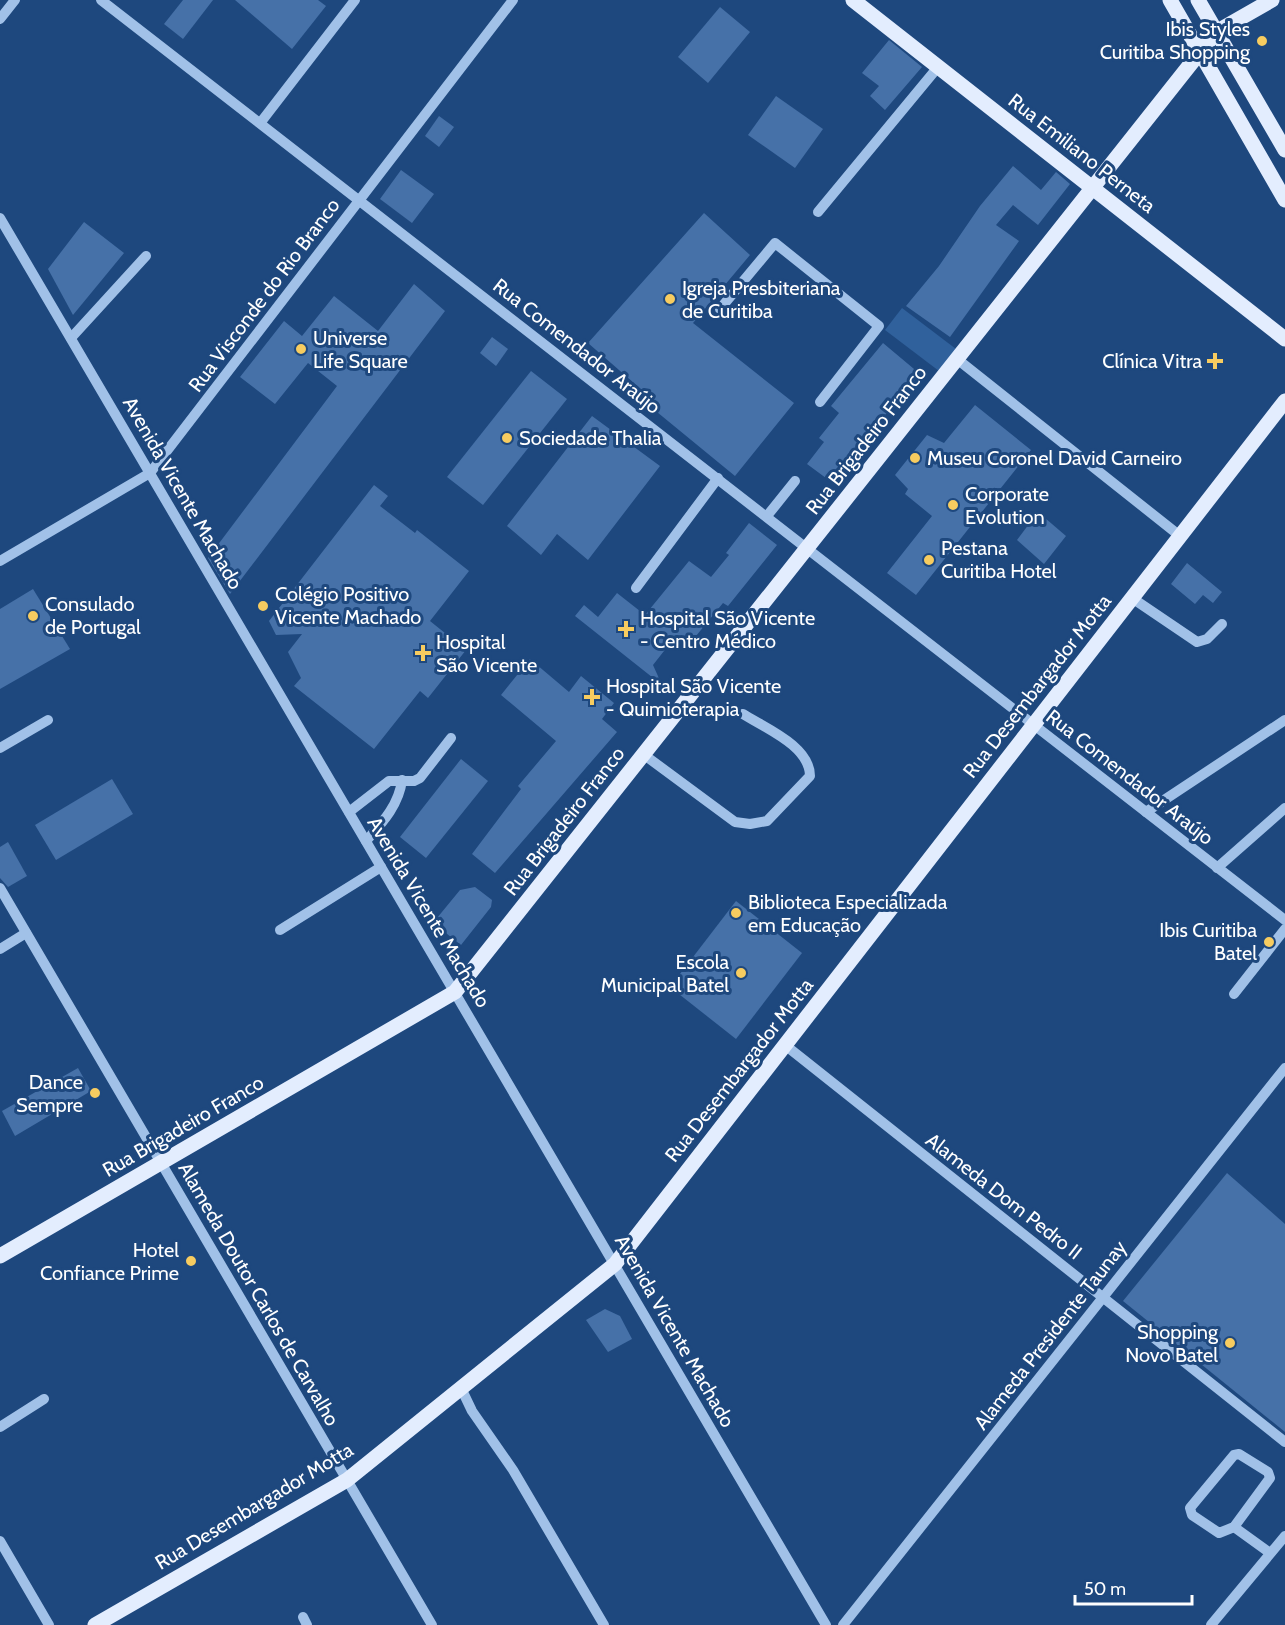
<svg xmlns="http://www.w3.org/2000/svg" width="1285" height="1625" viewBox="0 0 1285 1625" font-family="Cabin,sans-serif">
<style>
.green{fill:#30619c}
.building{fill:#4671a8}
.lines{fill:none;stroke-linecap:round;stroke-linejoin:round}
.minor{stroke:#a1c1e8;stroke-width:10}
.major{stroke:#e3edfe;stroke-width:15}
.poi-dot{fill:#f7cc60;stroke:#1e487e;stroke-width:2}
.labels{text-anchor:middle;stroke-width:6;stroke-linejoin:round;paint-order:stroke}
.poi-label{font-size:20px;fill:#fff;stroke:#1e487e;text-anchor:start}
.street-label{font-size:20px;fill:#fff;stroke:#1e487e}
</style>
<rect width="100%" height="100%" fill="#1e487e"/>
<polygon class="green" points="902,308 956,349 939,371 885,330"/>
<g class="building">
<polygon points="183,0 213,0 183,39 164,24"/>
<polygon points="235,0 318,0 326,6 292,49"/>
<polygon points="720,7 750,32 708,83 678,57"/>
<polygon points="889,40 922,67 885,110 870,96 879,86 862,73"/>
<polygon points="776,96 823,129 795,168 748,135"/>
<polygon points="439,116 454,127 439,147 425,136"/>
<polygon points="1013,166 1041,190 1056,172 1070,184 1038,225 1013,205 996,225 1019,241 950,337 906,306 939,266 980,206"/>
<polygon points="401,170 434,194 412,223 380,199"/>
<polygon points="704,213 750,255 693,323 794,403 735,476 646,403 650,397 588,343"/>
<polygon points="84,222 124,253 73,315 48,269"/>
<polygon points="414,284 445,311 230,594 208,558 337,386 308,363 275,404 240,377 284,321 302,336 334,296 378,331"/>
<polygon points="492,337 508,349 496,366 480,353"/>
<polygon points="883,343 920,374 859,446 862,448 834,484 807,464 824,442 819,438 839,413 831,406"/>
<polygon points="531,371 567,399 483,505 447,477"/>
<polygon points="975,405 1031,450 916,595 887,573 932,516 905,494 908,489 895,475 927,435 944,443"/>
<polygon points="592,416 660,466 588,560 557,534 541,555 507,526"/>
<polygon points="374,485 388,496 380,506 415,533 417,530 469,571 430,621 466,650 428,698 420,691 374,749 294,686 301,678 288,652 302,634 276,635 269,621"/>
<polygon points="1038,512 1066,536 1044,564 1017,540"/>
<polygon points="749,523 777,545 728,606 723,603 687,647 675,637 653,665 662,685 575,616 584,605 598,617 617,593 645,615 689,561 711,577 729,555 726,553"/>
<polygon points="1187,563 1222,592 1213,603 1203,595 1195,604 1171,584"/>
<polygon points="33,589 70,649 0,689 0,609"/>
<polygon points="530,659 569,692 581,676 614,703 602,719 617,732 495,873 472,854 521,789 518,786 556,741 501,695"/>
<polygon points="461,759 488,781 426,858 400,837"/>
<polygon points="112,779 133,814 56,860 35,825"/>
<polygon points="8,842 27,876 8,887 0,878 0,847"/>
<polygon points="475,887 492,900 491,907 461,945 437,926 441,921 437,918 460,890"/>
<polygon points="736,901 802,953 736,1039 670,987"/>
<polygon points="78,1068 91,1091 15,1136 2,1111"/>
<polygon points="1227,1173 1285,1224 1285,1432 1123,1301"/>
<polygon points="605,1309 620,1316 632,1339 608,1352 586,1320"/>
</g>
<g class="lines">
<g class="minor">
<polyline points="101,0 1285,920"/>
<polyline points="0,19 15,0"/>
<polyline points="261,122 355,0"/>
<polyline points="818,212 938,67"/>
<polyline points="0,218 826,1625"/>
<polyline points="720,309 775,243 879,326 820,402"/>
<polyline points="71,338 146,256"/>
<polyline points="957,359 1180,536"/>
<polyline points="767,516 795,481"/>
<polyline points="0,561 150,473 513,0"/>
<polyline points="636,588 718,478"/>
<polyline points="1132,598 1197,642 1207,639 1222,624"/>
<polyline points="0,748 48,720"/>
<path d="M 643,754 L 735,822 L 750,824 L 767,821 L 810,776 C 810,746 765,728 743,714"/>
<polyline points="349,812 389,781 414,781 420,778 451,738"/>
<polyline points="1146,812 1285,720"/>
<path d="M 366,841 C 382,823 399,805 402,780"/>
<polyline points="1217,868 1285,808"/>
<polyline points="0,888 432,1625"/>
<polyline points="280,930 381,867"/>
<polyline points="0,949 26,933"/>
<polyline points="1234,994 1285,929"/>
<polyline points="785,1045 1285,1442"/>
<polyline points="461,1388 472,1411 513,1470 604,1625"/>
<polyline points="0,1427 44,1399"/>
<polygon points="1239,1454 1268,1472 1270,1478 1234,1527 1219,1533 1192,1515 1190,1508 1234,1455"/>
<polyline points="1234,1527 1270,1553"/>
<polyline points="0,1541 49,1625"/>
<polyline points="303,1617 307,1625"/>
<polyline points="843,1625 1285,1068"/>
<polyline points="1211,1625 1285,1536"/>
</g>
<g class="major">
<polyline points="853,0 1285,339"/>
<polyline points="1170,0 1285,200"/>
<polyline points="1198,0 1285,150"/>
<polyline points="0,1256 455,992 1216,32 1272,0"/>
<polyline points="95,1625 347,1480 615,1264 1285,401"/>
</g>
</g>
<g class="poi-dot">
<circle cx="1262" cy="41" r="6"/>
<circle cx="670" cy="299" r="6"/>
<circle cx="301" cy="349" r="6"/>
<path d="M1212 352h6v6h6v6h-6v6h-6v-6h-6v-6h6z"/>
<circle cx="507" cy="438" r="6"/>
<circle cx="915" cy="458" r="6"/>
<circle cx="953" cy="505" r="6"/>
<circle cx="929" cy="560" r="6"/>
<circle cx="263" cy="606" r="6"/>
<circle cx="33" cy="616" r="6"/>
<path d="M623 620h6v6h6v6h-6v6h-6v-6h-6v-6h6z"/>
<path d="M420 644h6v6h6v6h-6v6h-6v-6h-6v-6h6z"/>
<path d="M589 688h6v6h6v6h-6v6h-6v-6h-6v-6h6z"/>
<circle cx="736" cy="913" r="6"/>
<circle cx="1269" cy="942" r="6"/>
<circle cx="741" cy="973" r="6"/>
<circle cx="95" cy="1093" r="6"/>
<circle cx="191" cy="1261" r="6"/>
<circle cx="1230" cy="1343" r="6"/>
</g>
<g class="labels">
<g class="poi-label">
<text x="1250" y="36" text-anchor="end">Ibis Styles<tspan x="1250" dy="23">Curitiba Shopping</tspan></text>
<text x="682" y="295">Igreja Presbiteriana<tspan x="682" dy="23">de Curitiba</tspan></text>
<text x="313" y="345">Universe<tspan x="313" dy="23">Life Square</tspan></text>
<text x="1202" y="368" text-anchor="end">Clínica Vitra</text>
<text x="519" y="445">Sociedade Thalia</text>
<text x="927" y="465">Museu Coronel David Carneiro</text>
<text x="965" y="501">Corporate<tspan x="965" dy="23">Evolution</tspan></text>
<text x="941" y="555">Pestana<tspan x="941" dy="23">Curitiba Hotel</tspan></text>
<text x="275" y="601">Colégio Positivo<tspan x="275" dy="23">Vicente Machado</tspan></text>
<text x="45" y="611">Consulado<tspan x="45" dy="23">de Portugal</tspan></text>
<text x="640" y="625">Hospital São Vicente<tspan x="640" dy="23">- Centro Médico</tspan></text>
<text x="436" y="649">Hospital<tspan x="436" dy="23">São Vicente</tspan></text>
<text x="606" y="693">Hospital São Vicente<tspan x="606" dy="23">- Quimioterapia</tspan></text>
<text x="748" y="909">Biblioteca Especializada<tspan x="748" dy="23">em Educação</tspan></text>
<text x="1257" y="937" text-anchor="end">Ibis Curitiba<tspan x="1257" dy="23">Batel</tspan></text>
<text x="729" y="969" text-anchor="end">Escola<tspan x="729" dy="23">Municipal Batel</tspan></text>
<text x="83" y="1089" text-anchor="end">Dance<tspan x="83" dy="23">Sempre</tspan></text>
<text x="179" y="1257" text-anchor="end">Hotel<tspan x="179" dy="23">Confiance Prime</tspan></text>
<text x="1218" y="1339" text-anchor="end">Shopping<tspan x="1218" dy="23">Novo Batel</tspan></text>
</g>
<g class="street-label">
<text transform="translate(1082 153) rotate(38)" y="7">Rua Emiliano Perneta</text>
<text transform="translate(264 295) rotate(-53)" y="7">Rua Visconde do Rio Branco</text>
<text transform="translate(577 346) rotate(38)" y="7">Rua Comendador Araújo</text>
<text transform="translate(866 440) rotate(-52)" y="7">Rua Brigadeiro Franco</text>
<text transform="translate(183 493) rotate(60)" y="7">Avenida Vicente Machado</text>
<text transform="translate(1037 686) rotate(-52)" y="7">Rua Desembargador Motta</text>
<text transform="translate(1130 777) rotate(38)" y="7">Rua Comendador Araújo</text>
<text transform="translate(564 821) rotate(-52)" y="7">Rua Brigadeiro Franco</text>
<text transform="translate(429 912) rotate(59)" y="7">Avenida Vicente Machado</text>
<text transform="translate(739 1070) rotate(-52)" y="7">Rua Desembargador Motta</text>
<text transform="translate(183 1126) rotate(-30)" y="7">Rua Brigadeiro Franco</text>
<text transform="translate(1004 1196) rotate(38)" y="7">Alameda Dom Pedro II</text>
<text transform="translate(259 1294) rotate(60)" y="7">Alameda Doutor Carlos de Carvalho</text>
<text transform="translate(675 1331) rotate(60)" y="7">Avenida Vicente Machado</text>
<text transform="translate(1050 1335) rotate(-52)" y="7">Alameda Presidente Taunay</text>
<text transform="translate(254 1506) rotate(-31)" y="7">Rua Desembargador Motta</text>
</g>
</g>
<path d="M1075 1595v9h117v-9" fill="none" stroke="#ffffff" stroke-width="3"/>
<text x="1084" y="1595" font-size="18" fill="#ffffff" stroke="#1e487e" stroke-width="4.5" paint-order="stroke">50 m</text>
</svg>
